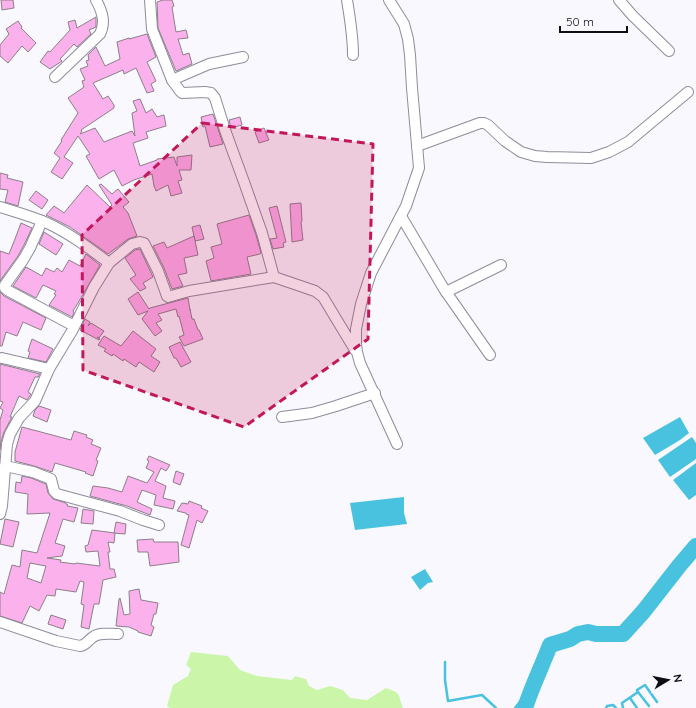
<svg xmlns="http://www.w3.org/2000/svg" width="696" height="708" viewBox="0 0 696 708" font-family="Quicksand,sans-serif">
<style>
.green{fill:#cbf6aa}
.water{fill:#48c2df}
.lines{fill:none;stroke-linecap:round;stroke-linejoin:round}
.stream{stroke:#48c2df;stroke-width:2.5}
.river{stroke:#48c2df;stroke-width:16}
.building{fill:#fbb1ec;stroke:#8d7f89;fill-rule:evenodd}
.minor-casing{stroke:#8e8c9b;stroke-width:12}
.minor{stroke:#fff;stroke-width:10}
.marked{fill:#c2185b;fill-opacity:0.2;stroke:#c2185b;stroke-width:3;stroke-dasharray:8 5;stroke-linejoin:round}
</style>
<rect width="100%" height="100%" fill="#f8f8fe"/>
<path class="green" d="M 191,652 L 228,656 L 240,670 L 257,676 L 292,680 L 295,676 L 306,679 L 309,686 L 317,690 L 330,686 L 343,690 L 350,698 L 367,700 L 386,688 C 401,693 398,694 403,708 L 170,708 L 167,706 L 173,685 L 188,676 L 191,669 L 186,665 Z"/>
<g class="water">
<polygon points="680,417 689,433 680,440 655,455 643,438"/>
<polygon points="692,437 696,443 696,459 670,477 658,460"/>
<polygon points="696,463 696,495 689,500 673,480"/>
<polygon points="404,497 404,513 407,524 355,530 350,503"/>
<polygon points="425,569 433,582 428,583 420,590 411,577"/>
</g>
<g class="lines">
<g class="stream">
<polyline points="445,662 445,680 448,701 482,695 496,708"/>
<polyline points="638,692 649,706"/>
<polyline points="630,698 637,708"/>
<polyline points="515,708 522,699 529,696"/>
<polyline points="606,708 607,706 613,705 616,708"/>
<polyline points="623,708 622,703 638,692 637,690 645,685 657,702"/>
</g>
<path class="river" d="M 525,708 C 532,686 542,666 550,645 L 570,639 L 578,634 L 588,632 L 596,634 L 623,634 L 643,612 L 679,566 L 696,546"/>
</g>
<g class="building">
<polygon points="1,0 13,0 14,8 2,10"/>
<polygon points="163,0 172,0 174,6 172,7 176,32 186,30 188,38 178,39 183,55 189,53 192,64 176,71 158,28 157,2"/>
<polygon points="96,17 96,27 89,30 91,34 77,47 74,44 60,59 62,61 50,69 40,62 48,51 50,52 70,30 68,22 75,20 77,28"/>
<polygon points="18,21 22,27 21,28 36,43 28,52 22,46 8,63 0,56 0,45 9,34 6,29"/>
<polygon points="147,34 156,57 147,62 156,81 151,84 154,91 147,93 136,68 124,74 123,70 93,83 103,99 108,96 114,105 114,108 81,130 82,131 80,134 95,128 104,142 132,131 135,136 132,113 137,111 133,101 140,99 146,113 152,109 157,117 164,115 166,126 146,132 148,138 133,143 140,166 157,160 157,159 174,157 177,166 177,157 192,155 191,170 179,170 182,180 178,181 182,193 171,196 168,185 156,191 154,186 152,174 134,180 122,186 114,170 99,179 86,156 90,154 78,136 64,157 73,163 62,179 51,172 60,158 54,153 62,141 61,140 78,113 68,98 84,87 82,81 85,80 80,69 88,66 86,61 89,60 88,55 96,47 105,66 120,59 117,42 129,38 129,39"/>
<polygon points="213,114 223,144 210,147 205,126 203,127 201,117"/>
<polygon points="240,117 242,125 231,128 229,120"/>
<polygon points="264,128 269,140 259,143 255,132"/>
<polygon points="0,173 8,175 7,178 23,182 18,206 5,202 8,190 0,189"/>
<polygon points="101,184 112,194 118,189 129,202 123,207 128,213 137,236 128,239 108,254 70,227 46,215 54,206 64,213 87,185 110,207 112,205 99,185"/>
<polygon points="36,191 48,200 42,209 29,200"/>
<polygon points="301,203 302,221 301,222 303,240 292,242 290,204"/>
<polygon points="277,206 286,242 283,243 284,247 273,249 270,239 277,238 269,208"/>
<polygon points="249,215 256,235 261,253 260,254 247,257 251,274 211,281 206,261 214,258 211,247 222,244 217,224"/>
<polygon points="21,223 32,228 24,245 18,256 0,281 0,251 9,254 15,239"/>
<polygon points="200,225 204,239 195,241 192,227"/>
<polygon points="44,232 63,244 56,255 39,244"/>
<polygon points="194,236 198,255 184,258 187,273 178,275 183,286 172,289 164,268 153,246 164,242 167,248"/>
<polygon points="140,249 153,277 143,283 146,288 140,291 130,279 136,275 125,258 135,250"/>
<polygon points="86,254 100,265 78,303 73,311 74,313 72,317 49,305 56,295 54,294 56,291 43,285 36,298 13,286 26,267 42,276 46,268 54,272 57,268 62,272 69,260 80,266"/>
<polygon points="0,292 4,296 46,318 41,330 23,322 17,336 6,332 2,346 0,346"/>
<polygon points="138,292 149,309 150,308 188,298 190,310 190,309 192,319 194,319 198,330 199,330 203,339 184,346 179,337 184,335 179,316 178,317 176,309 158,314 162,320 156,323 162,331 155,336 142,319 148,311 138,315 128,299"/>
<polygon points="85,319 90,322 88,326 91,323 104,331 99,338 97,337 100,339 99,340 80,330"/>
<polygon points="133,331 156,349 151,356 160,362 154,372 139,362 136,367 124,359 123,361 113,354 112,356 104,351 106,349 98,345 104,336 121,346"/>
<polygon points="32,339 53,349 46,362 28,358 30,352 28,351"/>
<polygon points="180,342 191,362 181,367 176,358 174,358 169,347"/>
<polygon points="0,364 40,374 38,377 35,377 28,392 31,394 27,400 19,396 10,417 12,417 4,432 1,442 0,450 0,420 3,410 0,408 3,402 0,401"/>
<polygon points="39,406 51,410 47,422 33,416 35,410"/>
<polygon points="22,427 71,440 74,431 87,435 86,437 93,440 91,444 101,448 96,460 98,461 93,476 85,473 86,472 55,463 52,472 34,466 15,461 15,452"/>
<polygon points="149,456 170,465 166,471 161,468 155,481 166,486 163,498 175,501 173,509 154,505 156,495 142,490 137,502 152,509 150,515 127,506 90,496 93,486 108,488 122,492 128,476 147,483 154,472 146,468 149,461 147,460"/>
<polygon points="176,471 184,474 180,485 173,482"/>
<path d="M 22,476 L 31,478 L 46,484 L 48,493 L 53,499 L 66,503 L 66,504 L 68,505 L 67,506 L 78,508 L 74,522 L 63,519 L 55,543 L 65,546 L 62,556 L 47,558 L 61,560 L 60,562 L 75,564 L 76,563 L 100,566 L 98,551 L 86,552 L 85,546 L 88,545 L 92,530 L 115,533 L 114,543 L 108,542 L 110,552 L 108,552 L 110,569 L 114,569 L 116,577 L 103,580 L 99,604 L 94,604 L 89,629 L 81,627 L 84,605 L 81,604 L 84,582 L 80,581 L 76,592 L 56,589 L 55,596 L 47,595 L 39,611 L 30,606 L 22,623 L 0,616 L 0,592 L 4,594 L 12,565 L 20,567 L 22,550 L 37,553 L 50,513 L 27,514 L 28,494 L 15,492 L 16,482 L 21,483 ZM 30,563 L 46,566 L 41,583 L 27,578 Z"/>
<polygon points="189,501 202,506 201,508 208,511 202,523 197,520 189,548 181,545 189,515 186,514 186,513 177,511 182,503 188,504"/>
<polygon points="83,509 94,511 93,524 81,523"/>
<polygon points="5,519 19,522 13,547 0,544"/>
<polygon points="116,522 126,524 125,534 114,533"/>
<polygon points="153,539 154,542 178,542 179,562 150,566 148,552 138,552 137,540"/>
<polygon points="139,589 141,600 158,603 156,614 154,614 151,625 154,627 151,636 138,632 138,631 129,627 116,626 119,599 120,598 124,615 130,614 129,591"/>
<polygon points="51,615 66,620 63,629 48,624"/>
</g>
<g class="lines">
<defs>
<g id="minor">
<polyline points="150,0 152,29 172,80 180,91 182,93 205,92 211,93 215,98 225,130 244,182 262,233 274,277 315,291 323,297 355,350"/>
<path d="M 347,0 C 350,18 353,36 353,55"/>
<polyline points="389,0 404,24 408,39 410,55 412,88 419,168 406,206 371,273 361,304 356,329 356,344 357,352 360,363 397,444"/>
<polyline points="619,0 633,16 669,51"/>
<path d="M 55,77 L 100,34 C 106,22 102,11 96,0"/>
<polyline points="172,80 209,64 243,57"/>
<polyline points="417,146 480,123 484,123 488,125 505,141 521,152 535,156 547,157 591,158 609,152 628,142 688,92"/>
<path d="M 0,207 C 16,212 31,216 47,223 C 69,233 89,248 109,263"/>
<polyline points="401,216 444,289 490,355"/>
<polyline points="42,221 30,248 23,260 5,285 5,288 7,290 74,326"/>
<polyline points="446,292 501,265"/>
<polyline points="2,358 49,369"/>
<polyline points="282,417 312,413 336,406 375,393"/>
<polyline points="5,466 33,472 51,479 54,491 57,494 120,511 143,520 159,525"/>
<polyline points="0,514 2,506 7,444 10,434 19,418 35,401 39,392 49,369 72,331 94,287 109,263 132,244 140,242 144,243 158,271 167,296 168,297 189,291 274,277"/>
<path d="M 0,622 L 56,641 L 80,646 C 87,645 88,640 93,637 C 100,632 110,634 118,634"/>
</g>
</defs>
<use href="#minor" class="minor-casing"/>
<use href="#minor" class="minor"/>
</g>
<path class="marked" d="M 202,123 L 373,144 L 368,339 L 244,427 L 83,370 L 82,235 Z"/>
<g transform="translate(668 680) rotate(80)" stroke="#f8f8fe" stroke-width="3" paint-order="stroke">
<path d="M0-3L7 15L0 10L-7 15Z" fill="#0e0d12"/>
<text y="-6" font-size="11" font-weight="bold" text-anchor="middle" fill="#0e0d12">N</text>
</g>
<path d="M560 26v6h67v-6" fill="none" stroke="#0e0d12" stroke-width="2"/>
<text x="566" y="26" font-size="12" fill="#0e0d12" stroke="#f8f8fe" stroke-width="3" paint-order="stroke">50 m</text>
</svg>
